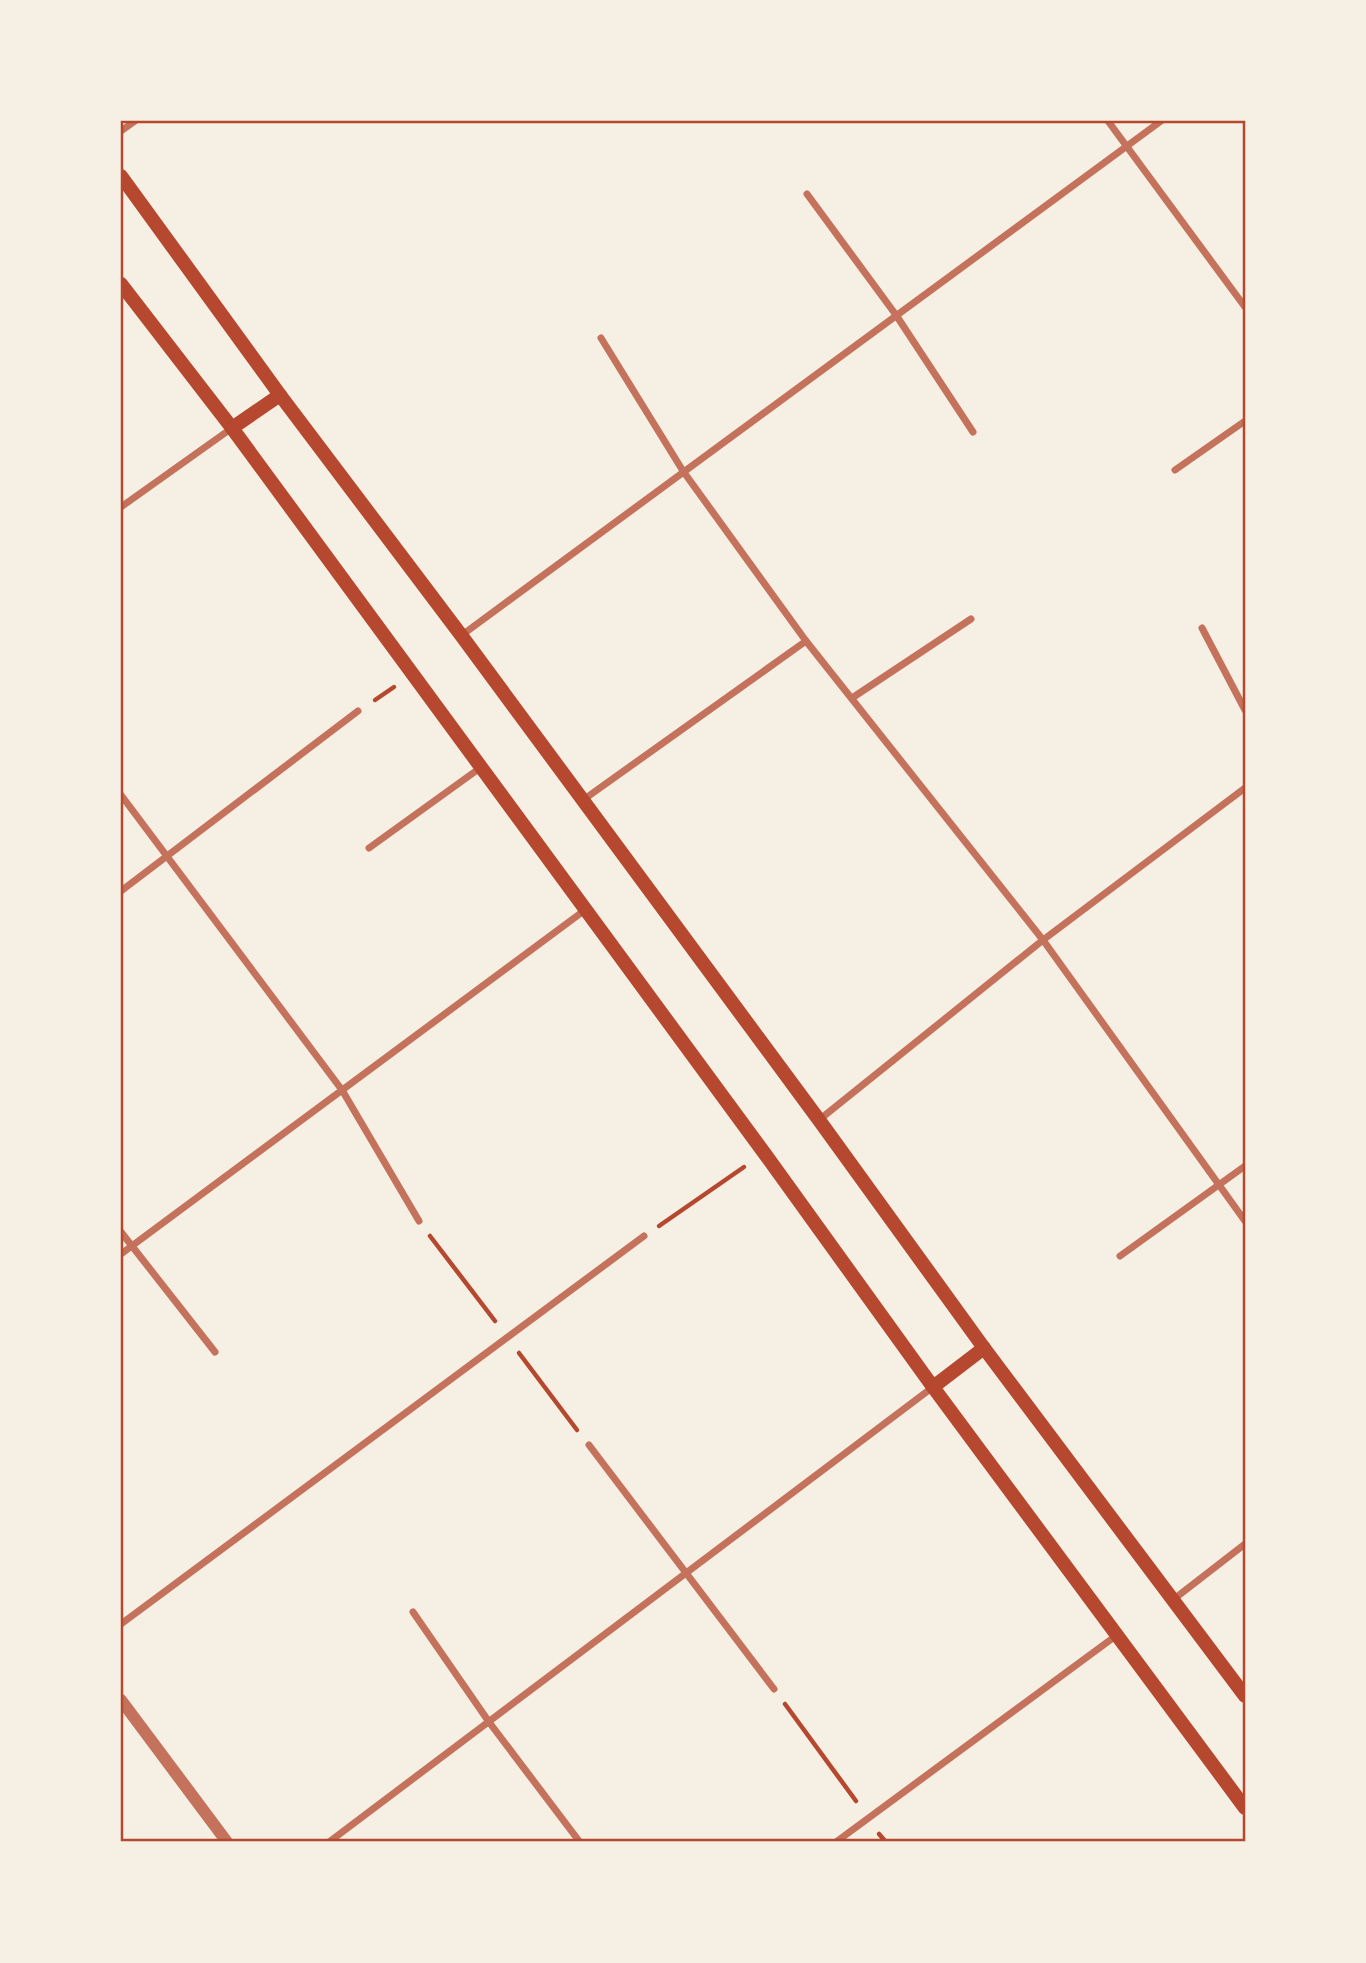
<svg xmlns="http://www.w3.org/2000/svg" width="1366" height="1963" viewBox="0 0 1366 1963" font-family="'Golos Text',sans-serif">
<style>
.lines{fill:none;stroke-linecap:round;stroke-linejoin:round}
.path{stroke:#b5482f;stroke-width:4.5}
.minor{stroke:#c5725c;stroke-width:7}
.tertiary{stroke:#c5725c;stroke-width:12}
.secondary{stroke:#b5482f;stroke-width:14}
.neatline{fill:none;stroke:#b5482f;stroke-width:2.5}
</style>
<rect width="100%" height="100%" fill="#f6efe4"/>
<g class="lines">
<g class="path">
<polyline points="375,700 394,687"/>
<polyline points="659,1226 744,1167"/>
<polyline points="430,1236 495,1321"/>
<polyline points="519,1353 577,1430"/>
<polyline points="785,1704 856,1801"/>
<polyline points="879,1834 886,1842"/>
</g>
<g class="minor">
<polyline points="1108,121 1245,307"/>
<polyline points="121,131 135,121"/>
<polyline points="807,194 896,315 973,432"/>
<polyline points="601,338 683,471 806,641 1043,940 1245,1221"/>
<polyline points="1175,470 1245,421"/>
<polyline points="121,507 232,428"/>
<polyline points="1202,628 1245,710"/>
<polyline points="462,635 1161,121"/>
<polyline points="852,698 971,619"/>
<polyline points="121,795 342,1090 419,1221"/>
<polyline points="583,800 806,641"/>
<polyline points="369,848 480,768"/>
<polyline points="121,891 358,711"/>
<polyline points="819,1120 1043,940 1245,788"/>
<polyline points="121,1232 215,1352"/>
<polyline points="121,1254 585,910"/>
<polyline points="1120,1256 1245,1166"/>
<polyline points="589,1445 774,1689"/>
<polyline points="1174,1599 1245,1544"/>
<polyline points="413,1612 489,1722 579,1841"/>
<polyline points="121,1624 644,1236"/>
<polyline points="329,1842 933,1387"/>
<polyline points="836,1842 1117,1635"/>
</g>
<polyline class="tertiary" points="121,1700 227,1842"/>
<g class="secondary">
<polyline points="121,176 280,395 461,635 819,1120 984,1348 1245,1696"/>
<polyline points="121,284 232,428 765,1154 933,1387 1245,1808"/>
<polyline points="232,428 280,395"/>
<polyline points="933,1387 984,1348"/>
</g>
</g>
<rect width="1366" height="1963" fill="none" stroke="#f6efe4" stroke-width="245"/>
<rect x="122" y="122" width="1122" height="1718" class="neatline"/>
</svg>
